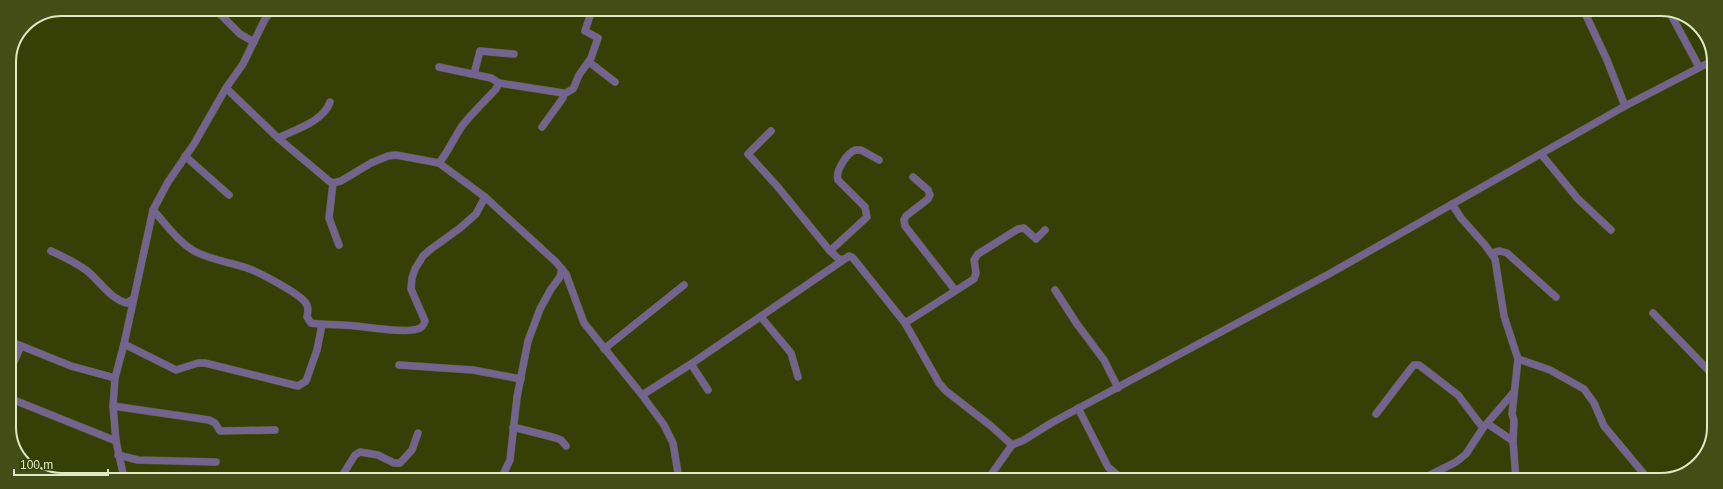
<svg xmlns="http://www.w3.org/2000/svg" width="1723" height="489" viewBox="0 0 1723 489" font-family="Arial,sans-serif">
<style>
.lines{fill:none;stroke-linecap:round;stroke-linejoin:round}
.minor-casing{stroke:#545e28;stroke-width:8}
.minor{stroke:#73648f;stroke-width:7}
.rim{fill:none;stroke:#dfe9c5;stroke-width:2}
</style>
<rect width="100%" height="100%" fill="#353f06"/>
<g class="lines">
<defs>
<g id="minor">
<polyline points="213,9 223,17 240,34 254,42"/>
<polyline points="1584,11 1607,60 1625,106"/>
<polyline points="1669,11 1699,67"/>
<polyline points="589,62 615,82"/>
<polyline points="474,74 480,51 514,54"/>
<polyline points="499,83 563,93 563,98 542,127"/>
<polyline points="226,88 278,138 329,181 333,183 341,181 371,163 388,156 396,155 439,163 485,197 556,262 566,274 584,323 642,395 664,425 673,443 679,479"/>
<polyline points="564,94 573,89 579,75 591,58 598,38 585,31 592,10"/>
<polyline points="771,131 748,154 777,186 830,251 840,260 843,259"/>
<path d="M 278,138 C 296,129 323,122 330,102"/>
<polyline points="1541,154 1578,199 1611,230"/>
<polyline points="185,156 229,195"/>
<path d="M 439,163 C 448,152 454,138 462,126 C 472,113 485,101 496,89 L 499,83 L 491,78 L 439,67"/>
<polyline points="913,177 928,190 930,195 928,199 906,216 904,220 905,226 955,290"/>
<polyline points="333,183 329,218 339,245"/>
<polyline points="1452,204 1461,218 1485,245 1495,259 1504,316 1518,359 1512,414 1514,420 1513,441 1516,480"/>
<path d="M 153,210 C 166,224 177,241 194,251 C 211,260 229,262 247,268 C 259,272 298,293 305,302 C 309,307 308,311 307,317 L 311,323 C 322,325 332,324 342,325 C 359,325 407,335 420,328 C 423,327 424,324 425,321 L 411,289 L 412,278 L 415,269 L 423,256 L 431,249 L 460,228 L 476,214 L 485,197"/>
<path d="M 51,251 C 64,257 75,262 86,270 C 100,281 110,299 127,303 L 133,299"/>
<path d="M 830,251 L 867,217 L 865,207 L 838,180 C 835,171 847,153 855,150 L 861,150 L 879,160"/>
<polyline points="1492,253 1500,251 1507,253 1556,297"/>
<polyline points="1055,290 1077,324 1104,360 1118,388"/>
<polyline points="1653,313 1713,375"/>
<polyline points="761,317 791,353 798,377"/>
<polyline points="905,323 974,279 976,273 974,260 978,254 1018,229 1024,228 1036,239 1045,230"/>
<polyline points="9,341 71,366 115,378"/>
<polyline points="124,344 176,370 198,363 205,363 298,386 306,381 317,350 322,325"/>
<polyline points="604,349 684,285"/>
<polyline points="1518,359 1550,370 1584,389 1594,403 1604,426 1649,480"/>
<polyline points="691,364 708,390"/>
<polyline points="399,365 473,370 521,379"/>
<polyline points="9,373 21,346"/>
<polyline points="642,395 691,364 849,256 853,258 905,323 939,383 946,391 991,426 1012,445"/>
<polyline points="9,398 116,441"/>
<polyline points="113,406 209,420 215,423 220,431 275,430"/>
<polyline points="1078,408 1108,467 1122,479"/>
<polyline points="1376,414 1412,367 1414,365 1419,365 1458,395 1483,428"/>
<polyline points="1488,424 1513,441"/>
<polyline points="513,427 556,438 561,440 566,446"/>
<polyline points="118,455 138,460 216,462"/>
<polyline points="124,478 116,441 113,406 115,378 124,344 153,210 168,182 194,144 226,88 243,64 264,21 272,9"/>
<polyline points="340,479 355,455 360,452 378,455 394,463 400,463 412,450 418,433"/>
<polyline points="501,479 510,460 517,397 528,341 540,309 551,289 560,277 562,269"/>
<polyline points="988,479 1012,445 1024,440 1053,422 1329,274 1625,106 1714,60"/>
<polyline points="1420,480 1456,462 1466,454 1483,428 1513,393"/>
</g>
</defs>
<use href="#minor" class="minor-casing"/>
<use href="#minor" class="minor"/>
</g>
<path d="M0 0H1723V489H0ZM62 16H1661A46 46 0 0 1 1707 62V427A46 46 0 0 1 1661 473H62A46 46 0 0 1 16 427V62A46 46 0 0 1 62 16Z" fill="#434d15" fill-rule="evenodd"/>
<path class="rim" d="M62 16H1661A46 46 0 0 1 1707 62V427A46 46 0 0 1 1661 473H62A46 46 0 0 1 16 427V62A46 46 0 0 1 62 16Z"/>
<path d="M14 469v6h94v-6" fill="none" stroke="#dfe9c5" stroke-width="2"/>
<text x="20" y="469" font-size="12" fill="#dfe9c5" stroke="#353f06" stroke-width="3" paint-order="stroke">100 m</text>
</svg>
